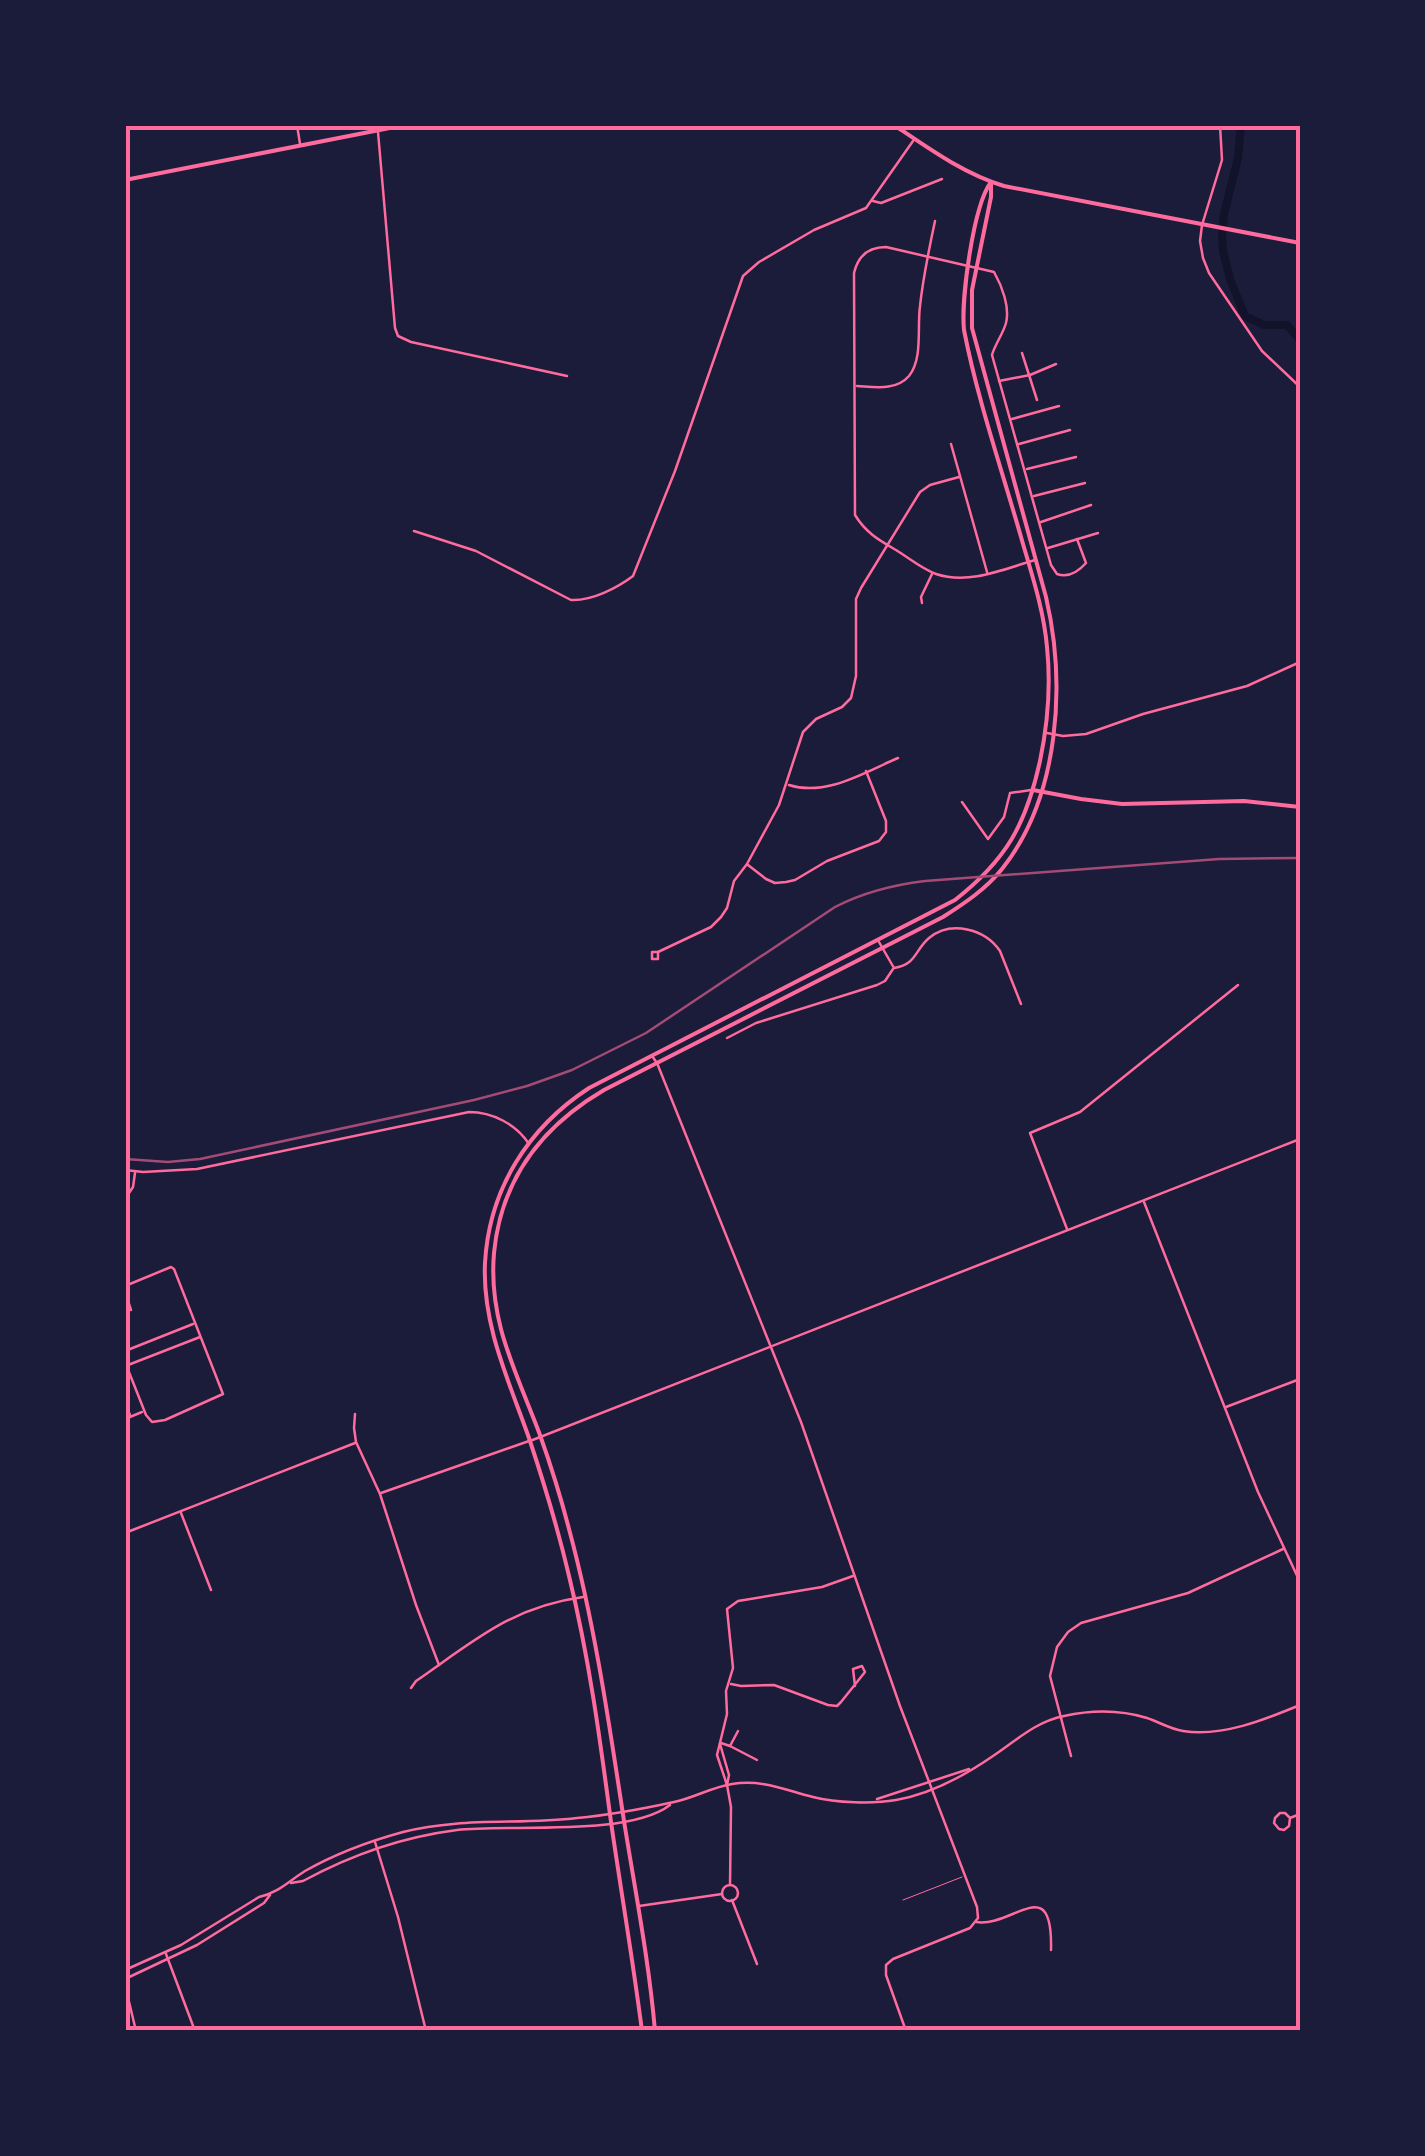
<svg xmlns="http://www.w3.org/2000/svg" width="1425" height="2156" viewBox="0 0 1425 2156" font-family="'Work Sans',sans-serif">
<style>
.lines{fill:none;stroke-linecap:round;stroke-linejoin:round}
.river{stroke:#12122b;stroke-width:8}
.service{stroke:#ff6b9d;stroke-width:1}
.minor{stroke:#ff6b9d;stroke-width:2.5}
.tertiary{stroke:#ff6b9d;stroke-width:2.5}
.primary{stroke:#ff6b9d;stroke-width:4}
.rail{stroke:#a44b75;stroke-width:2.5}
.neatline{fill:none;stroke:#ff6b9d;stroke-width:4}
</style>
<rect width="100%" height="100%" fill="#1b1b3a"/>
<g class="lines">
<polyline class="river" points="1241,125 1238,158 1224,214 1222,235 1223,251 1230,279 1245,316 1264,325 1287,325 1300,340"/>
<polyline class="service" points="903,1900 962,1877"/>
<g class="minor">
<polyline points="297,125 300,144"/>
<polyline points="1220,125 1222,160 1202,225 1200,241 1203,258 1209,273 1262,351 1300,387"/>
<polyline points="378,132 395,328 398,336 411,342 567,376"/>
<polyline points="873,201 881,203 942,179"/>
<polyline points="1022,353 1037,400"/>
<polyline points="999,381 1030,375 1056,364"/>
<path d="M 857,386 C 875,387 896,391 909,376 C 923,359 917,327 920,306 C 923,278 929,249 935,221"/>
<polyline points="1012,419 1059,406"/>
<polyline points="951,444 987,572"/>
<polyline points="1019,444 1070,430"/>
<polyline points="1027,469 1076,457"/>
<polyline points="1034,496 1085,483"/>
<polyline points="1041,522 1091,505"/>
<path d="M 414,531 L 476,551 L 571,600 C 592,601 617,588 633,576 L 675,471 L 743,276 L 759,262 L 814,230 L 866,208 L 913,141"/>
<polyline points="1048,548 1098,533"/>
<path d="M 1035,560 C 1004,569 969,585 936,574 C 922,569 909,558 896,550 C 879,540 866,533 855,515 L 854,273 C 858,256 869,247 886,247 L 994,272 C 1002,286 1010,307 1006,323 C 1003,334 995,344 992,355 L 1051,565 L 1057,574 C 1068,578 1078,572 1086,563 L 1077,539"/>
<polyline points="922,603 921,597 932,574"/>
<polyline points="1047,733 1063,736 1086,734 1143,714 1247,686 1300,662"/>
<path d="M 789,785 C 826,797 865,772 898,758"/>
<polyline points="962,802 988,839 1004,817 1010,793 1031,790"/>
<polyline points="748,865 766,879 775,883 786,882 795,880 827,861 879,841 886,832 886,821 866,771"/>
<path d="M 879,942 L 894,968 C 917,964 914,951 929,938 C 951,920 985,929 1000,951 L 1021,1004"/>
<rect x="652" y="952" width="6" height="7"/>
<polyline points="658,952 711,927 721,917 727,908 734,881 747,864 779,805 803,732 816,719 842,707 851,698 856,676 856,599 861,588 920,492 930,485 959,477"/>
<polyline points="727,1038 756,1023 877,985 885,981 893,969"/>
<polyline points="652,1056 657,1063 801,1422 900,1706 977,1907 978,1918 970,1928 893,1959 886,1965 886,1975 906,2031"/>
<polyline points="125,1199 133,1187 135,1173"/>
<polyline points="1144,1202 1258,1492 1300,1582"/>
<polyline points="1067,1229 1030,1133 1080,1112 1238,985"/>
<polyline points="125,1286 171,1267 174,1269 223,1394 165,1420 152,1422 146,1415 125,1362"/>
<polyline points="125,1292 131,1310"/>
<polyline points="125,1351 193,1324"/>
<polyline points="128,1365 200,1337"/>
<polyline points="125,1403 130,1415"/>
<polyline points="1226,1407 1300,1379"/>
<polyline points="355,1414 354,1428 356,1442 380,1494 416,1605 439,1665"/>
<polyline points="125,1419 142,1412"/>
<polyline points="381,1493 529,1441"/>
<polyline points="181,1513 211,1590"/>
<polyline points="130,1531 355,1443"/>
<polyline points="731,1684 741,1686 774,1685 828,1705 837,1706 841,1702 865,1672 862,1666 853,1669 855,1686"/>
<path d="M 411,1688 L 416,1681 C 474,1641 511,1607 583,1597"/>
<polyline points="721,1743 730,1746 738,1731"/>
<polyline points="720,1744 729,1775 727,1785"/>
<polyline points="730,1746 757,1760"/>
<polyline points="1071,1756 1050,1676 1057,1647 1068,1632 1081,1623 1188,1593 1283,1549"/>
<polyline points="1290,1818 1289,1826 1284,1830 1279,1829 1274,1823 1275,1818 1280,1813 1285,1813 1290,1818 1300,1814"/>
<polyline points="375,1842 398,1917 426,2031"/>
<polyline points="730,1885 731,1807 727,1785 717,1755 727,1714 726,1691 733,1668 727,1609 738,1601 822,1587 853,1576"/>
<circle cx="730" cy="1893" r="8"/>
<polyline points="732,1900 757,1964"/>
<polyline points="639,1906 722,1894"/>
<path d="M 976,1922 C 1013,1928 1053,1870 1051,1950"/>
<polyline points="166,1954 195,2031"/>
</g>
<g class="tertiary">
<path d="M 125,1170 L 143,1172 L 197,1169 L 469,1112 C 492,1112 516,1124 529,1144"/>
<polyline points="530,1441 1300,1139"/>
<polyline points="877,1799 969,1769"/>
<path d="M 291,1883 L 303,1881 C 351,1855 402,1837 457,1830 C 510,1824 628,1837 670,1805"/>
<path d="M 125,1970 L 181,1945 L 259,1897 C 278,1893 289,1881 305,1871 C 335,1854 370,1841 403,1832 C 461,1817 519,1825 577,1818 C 610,1815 642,1809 674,1802 C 694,1798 712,1787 732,1784 C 762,1779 785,1790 813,1797 C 836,1803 873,1804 896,1800 C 931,1794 964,1776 993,1756 C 1017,1740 1035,1722 1064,1716 C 1091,1710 1121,1710 1147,1718 C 1159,1722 1170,1729 1183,1731 C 1222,1737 1264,1720 1300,1705"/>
<polyline points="125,1979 197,1945 264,1903 270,1895"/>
<polyline points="125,1985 136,2031"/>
</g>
<g class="primary">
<path d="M 894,125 C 928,148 964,174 1004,186 L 1300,243"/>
<polyline points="125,180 405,125"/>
<polyline points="1033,790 1081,799 1122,804 1244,801 1300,807"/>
<path d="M 642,2031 C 633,1961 621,1891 611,1822 C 600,1739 589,1657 569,1576 C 558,1529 544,1483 529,1438 C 509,1381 482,1325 485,1263 C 489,1189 528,1128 589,1088 L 955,900 C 1006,860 1026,825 1040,761 C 1048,723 1051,686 1047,647 C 1044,612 1033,578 1023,544 C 1003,473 978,402 964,330 C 961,300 973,206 991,182"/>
<path d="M 655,2031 C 649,1961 635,1890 624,1821 C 609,1723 595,1625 569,1529 C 561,1498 551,1466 540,1435 C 517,1373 488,1322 494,1253 C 501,1179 541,1127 604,1090 L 943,917 C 965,903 986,889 1002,869 C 1060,796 1066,683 1046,597 L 972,328 L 972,290 L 991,197 L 991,182"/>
</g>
<path class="rail" d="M 125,1159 L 168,1162 L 200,1159 L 474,1100 L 527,1086 L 572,1070 L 646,1033 L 835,907 C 864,892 892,885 925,881 L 1219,859 L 1300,858"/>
</g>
<rect width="1425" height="2156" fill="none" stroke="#1b1b3a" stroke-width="255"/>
<rect x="128" y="128" width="1170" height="1900" class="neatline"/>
</svg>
